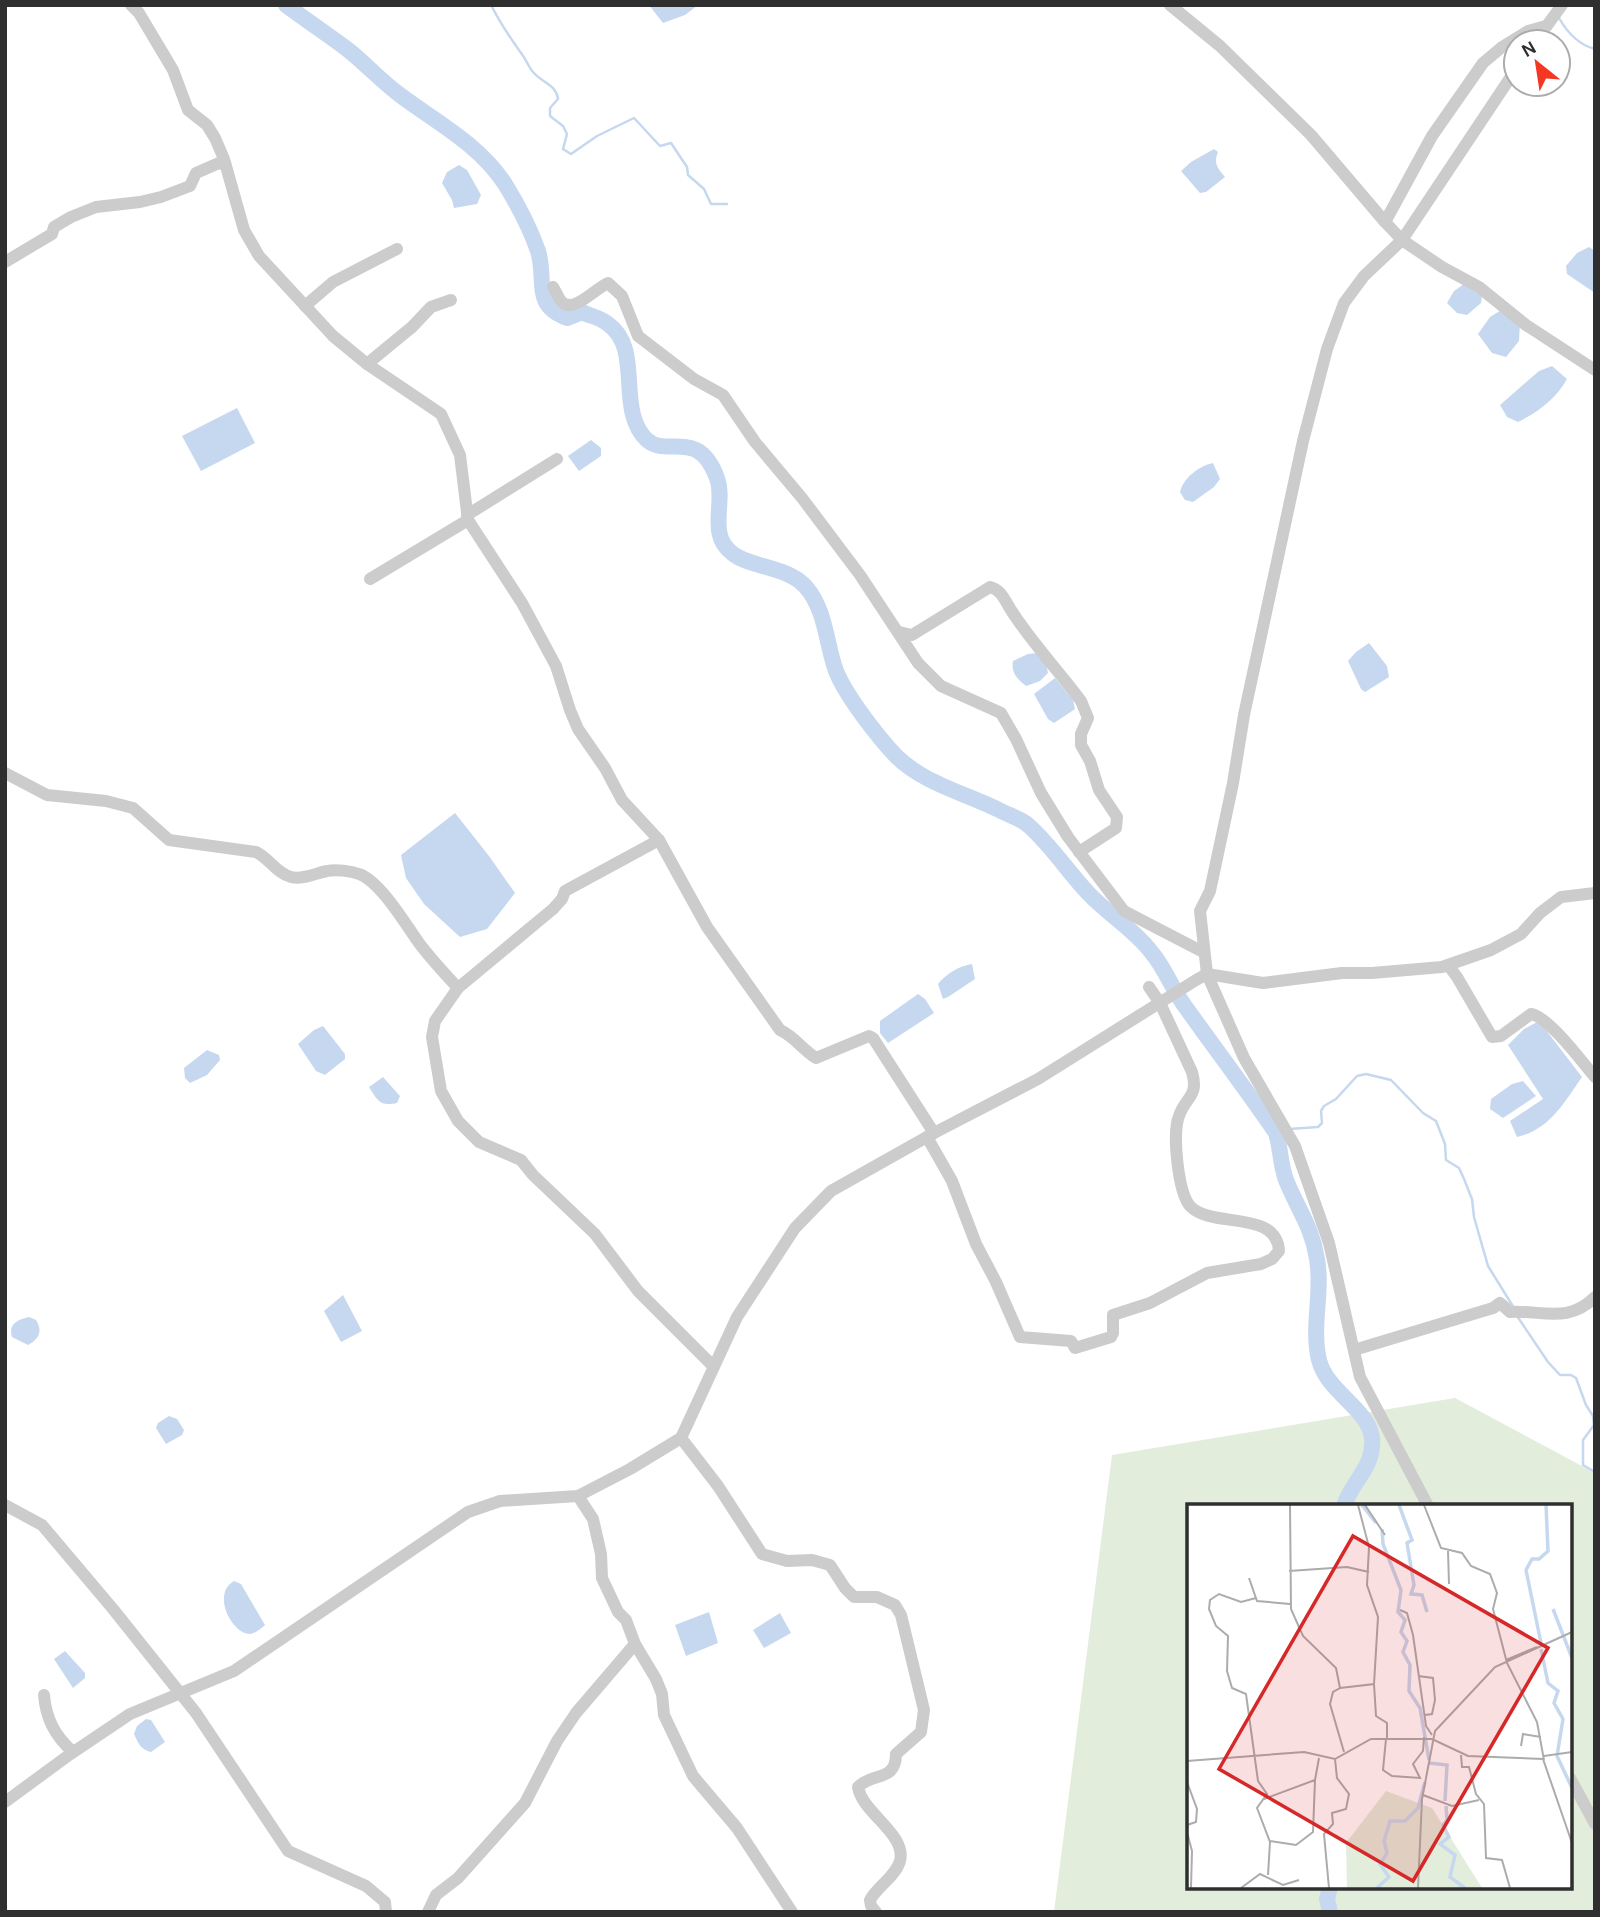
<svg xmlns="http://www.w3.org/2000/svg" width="1600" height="1917" viewBox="0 0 1600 1917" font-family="Karla,sans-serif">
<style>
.green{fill:#e2eddb;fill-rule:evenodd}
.water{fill:#c6d8ef}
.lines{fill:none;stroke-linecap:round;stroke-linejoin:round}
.stream{stroke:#c6d8ef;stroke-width:2.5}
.river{stroke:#c6d8ef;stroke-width:16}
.minor{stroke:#ccc;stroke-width:12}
.inset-river{fill:none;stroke:#c6d8ef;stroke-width:3.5}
.inset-road{fill:none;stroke:#acacac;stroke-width:2}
.view{fill:#d62828;fill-opacity:0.15;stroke:#d62828;stroke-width:3.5}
.inset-edge{fill:none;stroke:#2f2f2f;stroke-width:3.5}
</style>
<rect width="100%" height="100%" fill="#fff"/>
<path class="green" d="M 1455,1398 L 1595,1473 L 1595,1912 L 1054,1912 L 1112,1455 ZM 1189,1506 L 1570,1506 L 1570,1887 L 1189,1887 Z"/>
<g class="water">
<polygon points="649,5 698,5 685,15 663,23"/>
<path d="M 1214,149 L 1218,152 C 1213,163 1218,169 1225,177 L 1206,192 L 1200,193 L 1181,171 L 1191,162 Z"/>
<polygon points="459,165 467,170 481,195 477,204 454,208 452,200 442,183 447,172"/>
<polygon points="1589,247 1595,251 1595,293 1567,274 1566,266 1577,253"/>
<polygon points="1464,284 1482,296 1481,303 1467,315 1457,313 1447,303 1454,291"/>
<polygon points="1503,309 1520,323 1519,341 1506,357 1492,353 1478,334 1490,317"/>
<path d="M 1552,366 L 1567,379 C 1556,399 1538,412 1518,422 L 1507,417 L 1500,405 L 1539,371 Z"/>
<polygon points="237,408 255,443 201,471 182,436"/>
<polygon points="591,440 601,448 601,456 579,471 568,456"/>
<path d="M 1213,463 L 1220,479 L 1214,487 L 1193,502 L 1185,500 L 1180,492 C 1183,478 1199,466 1213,463 Z"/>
<polygon points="1369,643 1387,666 1389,677 1365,692 1361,689 1348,661 1356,652"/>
<path d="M 1038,653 L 1046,663 L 1048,673 L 1040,681 L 1026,686 C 1017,679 1011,673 1013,661 L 1028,654 Z"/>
<polygon points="1055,678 1073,700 1075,709 1054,723 1048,719 1034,694"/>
<polygon points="455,813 489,856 515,893 487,929 460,937 424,904 406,878 401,855"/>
<path d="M 972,964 L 975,979 L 948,997 L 943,999 L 938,984 C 946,974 959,966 972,964 Z"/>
<polygon points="918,994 925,999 934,1013 888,1043 880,1033 880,1021"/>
<path d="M 1539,1021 L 1582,1077 C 1564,1103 1549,1130 1517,1137 L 1510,1121 L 1543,1099 L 1508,1045 L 1524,1029 Z"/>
<polygon points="323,1026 345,1054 345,1059 325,1075 316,1071 298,1044 314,1030"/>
<polygon points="207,1050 219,1055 220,1060 207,1075 190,1083 185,1078 184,1068"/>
<path d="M 383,1077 L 400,1096 L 397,1103 C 380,1107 377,1100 369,1087 Z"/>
<polygon points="1523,1081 1536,1096 1503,1118 1490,1109 1491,1099 1512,1084"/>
<polygon points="343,1295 362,1331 341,1342 324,1311"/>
<path d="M 29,1317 L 36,1320 C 43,1331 39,1339 28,1345 L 12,1337 C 8,1324 17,1320 29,1317 Z"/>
<polygon points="169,1416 177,1419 184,1430 182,1435 166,1444 156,1428 158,1423"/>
<path d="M 234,1581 L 241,1584 L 265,1625 C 261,1629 255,1633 250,1634 C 232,1634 211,1594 234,1581 Z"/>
<polygon points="709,1612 718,1643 686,1656 675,1625"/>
<polygon points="780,1613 791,1633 764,1648 753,1630"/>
<polygon points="65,1651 85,1673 85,1678 73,1688 54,1659"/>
<path d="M 146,1719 L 151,1720 L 165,1742 L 151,1752 C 141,1750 138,1743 134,1734 L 137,1726 Z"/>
</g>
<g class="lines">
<g class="stream">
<path d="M 491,5 C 501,25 509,36 521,53 C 526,59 528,66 533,72 C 542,83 556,84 558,99 L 550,108 L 550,116 L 563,126 L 567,134 L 563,149 L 571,154 L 597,136 L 634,118 L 660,146 L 671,143 L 687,167 L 688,175 L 704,189 L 711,204 L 727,204"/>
<path d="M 1559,18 C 1567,32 1579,45 1595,49"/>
<polyline points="1289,1129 1318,1127 1322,1123 1321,1111 1324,1106 1336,1099 1357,1076 1366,1074 1391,1080 1423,1113 1436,1121 1445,1144 1446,1160 1459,1168 1464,1179 1472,1199 1474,1217 1488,1266 1514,1308"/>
<polyline points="1276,1133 1283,1131"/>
<polyline points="1517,1316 1548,1362 1560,1375 1571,1375 1576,1378 1586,1405 1593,1416 1594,1425 1583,1440 1583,1465 1595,1472"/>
</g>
<g class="river">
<path d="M 286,5 C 306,20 327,34 347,49 C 365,63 381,81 400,95 C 436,122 479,144 505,184 C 518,205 530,228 538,251 C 547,279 531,305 567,318 L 582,312 C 590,316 601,318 608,324 C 644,349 615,410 647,440 C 668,458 698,427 717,478 C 726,503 707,534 732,553 C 748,567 786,566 805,586 C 826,609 826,644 836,671 C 846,696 878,737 896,756 C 924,784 968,794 1003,812 C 1011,816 1021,819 1028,825 C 1051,845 1068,872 1089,894 C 1109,915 1135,930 1152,953 C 1164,967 1171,986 1182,1002 C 1213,1046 1246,1089 1276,1133 C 1281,1149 1280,1164 1286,1180 C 1297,1208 1312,1226 1317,1259 C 1323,1292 1311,1326 1319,1360 C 1327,1392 1368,1408 1372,1438 C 1375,1467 1351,1482 1344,1506"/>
<polyline points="1330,1912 1327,1899 1330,1887"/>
</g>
<g class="minor">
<polyline points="131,5 139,13 173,70 188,110 207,125 215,138 224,159 244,230 259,256 333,336 367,364 441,414 460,455 468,520 522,603 556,666 570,710 578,729 605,768 622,800 659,840 565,891 562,899 553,909 458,988"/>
<polyline points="1170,5 1220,46 1311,135 1385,222 1402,240 1442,267 1479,287 1526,325 1595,370"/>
<polyline points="1535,42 1562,5"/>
<polyline points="1385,222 1432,136 1483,63 1502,47 1528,31 1546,26"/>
<polyline points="5,262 52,234 54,227 71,217 96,207 140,202 161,197 190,186 196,173 219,163 225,165"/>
<path d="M 553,287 C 556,291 558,298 562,302 C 573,314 596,288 608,283 L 622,296 L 638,336 L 694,379 L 723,395 L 755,442 L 802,498 L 860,575 L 918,663 L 941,686 L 1001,713 L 1016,739 L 1041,793 L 1068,837 L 1124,911 L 1203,952"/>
<polyline points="305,306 333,282 397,249"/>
<polyline points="367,364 412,327 431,307 451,300"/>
<polyline points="467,515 557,459"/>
<polyline points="370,579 468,520"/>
<path d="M 899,632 L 912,635 L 990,587 C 1002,590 1005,601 1011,610 C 1031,642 1059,671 1081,701 L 1088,718 L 1081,734 L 1081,745 L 1090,761 L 1099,790 L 1117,817 L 1116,828 L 1079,852"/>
<path d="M 5,773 L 47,795 L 106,801 L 133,808 L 169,840 L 256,852 C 269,858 276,873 291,877 C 303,880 316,873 327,871 C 336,869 351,871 359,874 C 380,881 406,925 419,943 C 431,959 444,973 458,988 L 435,1021 L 432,1037 L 441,1091 L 458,1121 L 479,1142 L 521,1160 L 533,1175 L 595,1234 L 638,1291 L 713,1366"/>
<path d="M 659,840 L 707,927 L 780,1030 C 795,1037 802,1049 816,1058 L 869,1036 L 873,1038 L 934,1133"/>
<path d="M 1448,965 L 1457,977 L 1492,1037 L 1501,1036 L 1531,1014 C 1549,1017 1582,1062 1595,1077"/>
<path d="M 927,1137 L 952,1181 L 976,1244 L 996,1282 L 1020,1337 L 1071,1341 L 1075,1348 L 1111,1337 L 1113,1333 L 1113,1315 L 1150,1303 L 1207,1273 L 1261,1264 L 1272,1259 L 1279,1251 C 1277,1209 1211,1229 1190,1206 C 1178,1192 1172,1133 1179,1116 C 1186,1096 1199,1097 1192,1072 L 1160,1003 L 1149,987"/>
<path d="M 1354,1350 L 1493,1308 L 1500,1303 L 1510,1312 C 1543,1310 1568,1324 1595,1297"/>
<path d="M 681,1438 L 718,1486 L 762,1554 L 787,1561 L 812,1560 L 830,1565 L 845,1588 L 854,1597 L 877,1597 L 895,1605 L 901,1615 L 924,1710 L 921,1732 L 896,1754 C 896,1782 873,1772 858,1787 C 862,1813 907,1834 900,1861 C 896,1876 877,1887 870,1900 L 871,1906 L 876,1912"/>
<polyline points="5,1505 42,1525 113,1609 196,1713 288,1851 366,1886 385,1902 386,1912"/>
<polyline points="1428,1506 1360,1377 1329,1243 1295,1146 1244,1058 1207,974 1200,911 1210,891 1233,783 1244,715 1303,441 1327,349 1344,303 1364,276 1402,240 1516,69"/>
<polyline points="635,1644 656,1679 662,1694 664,1715 693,1776 737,1828 792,1912"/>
<path d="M 44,1695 C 46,1719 55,1736 73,1752"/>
<polyline points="1570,1778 1595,1824"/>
<polyline points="5,1802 69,1755 130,1714 234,1671 468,1512 500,1501 578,1496 630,1469 681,1438 737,1317 795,1228 831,1191 934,1133 1038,1079 1196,980 1207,974 1263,983 1342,973 1372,973 1442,967 1491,950 1521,934 1540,913 1561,897 1595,893"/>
<polyline points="428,1912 436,1895 458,1878 525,1803 557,1741 576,1713 635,1644 626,1620 618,1612 602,1578 601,1554 593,1519 578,1496"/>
</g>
</g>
<g transform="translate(1187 1504)">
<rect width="385" height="385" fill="#fff"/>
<path d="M 199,287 L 245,304 L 295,384 L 160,384 L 159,339 Z" fill="#e2eddb"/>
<path class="inset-river" d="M 175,1 L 189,19M 212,1 L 225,36 L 220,39 L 227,81 L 224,90 L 235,91 L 240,108M 195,25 L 196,40 L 214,86 L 211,108 L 218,116 L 214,128 L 220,137 L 216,148 L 223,161 L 222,187 L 233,204 L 242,256M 366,105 L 385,154M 354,139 L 339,66 L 345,55 L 352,55 L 361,47 L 359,1M 354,145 L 361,179 L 371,187 L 367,199 L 376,215 L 370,252 L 385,284M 242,259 L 260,261 L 258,297M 259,302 L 260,316 L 256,321 L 262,333 L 253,340 L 268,351 L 263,373 L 278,384M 190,384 L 202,373 L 193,360 L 200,349 L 197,337 L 203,317 L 218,317 L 231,304 L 238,278"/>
<path class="inset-road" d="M 103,1 L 104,105 L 116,132 L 149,164 L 153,184 L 146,188 L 143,200 L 157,248M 178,1 L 198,31M 237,1 L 254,44 L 275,49 L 284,62 L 303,70 L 310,89 L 306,105 L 320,159 L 350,218 L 357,256M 261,47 L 262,80M 102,67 L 160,63 L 182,68M 62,74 L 70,97 L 103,100M 69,94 L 54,98 L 32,90 L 23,96 L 22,105 L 29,122 L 41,132 L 40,167 L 45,184 L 59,190 L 71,277 L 80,290 L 70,304 L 83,338 L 81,371M 213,106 L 220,109 L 226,131 L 239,222 L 245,231M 319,156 L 350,143M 231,172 L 246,174 L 248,196 L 245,210 L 238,211M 187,180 L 189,212 L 200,219 L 200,235M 153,184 L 187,180 L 191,113 L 180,81 L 182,43 L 171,1M 199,235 L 196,266 L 205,272 L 233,274 L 226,260 L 236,247 L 237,233M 334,242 L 336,230 L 354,233M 274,251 L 275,263 L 282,263 L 289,290 L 297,300 L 299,354 L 315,356 L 323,384M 357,252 L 385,248M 0,257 L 117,248 L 148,255 L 184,235 L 245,235 L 281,252 L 356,255 L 385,339M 0,278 L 10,305 L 9,318 L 0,321M 236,291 L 265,302 L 292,296M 77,295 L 128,276 L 132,254M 0,328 L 5,347 L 4,384M 83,337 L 109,341 L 126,328 L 128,276M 54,384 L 73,370 L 96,381 L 112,376M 142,384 L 137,330 L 146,320 L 145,309 L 159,305 L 162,290 L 150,274 L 148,255M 231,384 L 235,295 L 248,227 L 308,163 L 385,128"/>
<path class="view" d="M 166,32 L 361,144 L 226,377 L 32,265 Z"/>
<rect width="385" height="385" class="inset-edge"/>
</g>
<rect width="1600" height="1917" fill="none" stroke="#2f2f2f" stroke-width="14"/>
<g transform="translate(1537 63) rotate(330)"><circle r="33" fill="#ffffff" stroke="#acacac" stroke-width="2"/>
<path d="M0-5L12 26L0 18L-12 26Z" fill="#f43723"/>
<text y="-10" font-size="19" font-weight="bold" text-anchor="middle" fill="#2f2f2f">N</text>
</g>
</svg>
